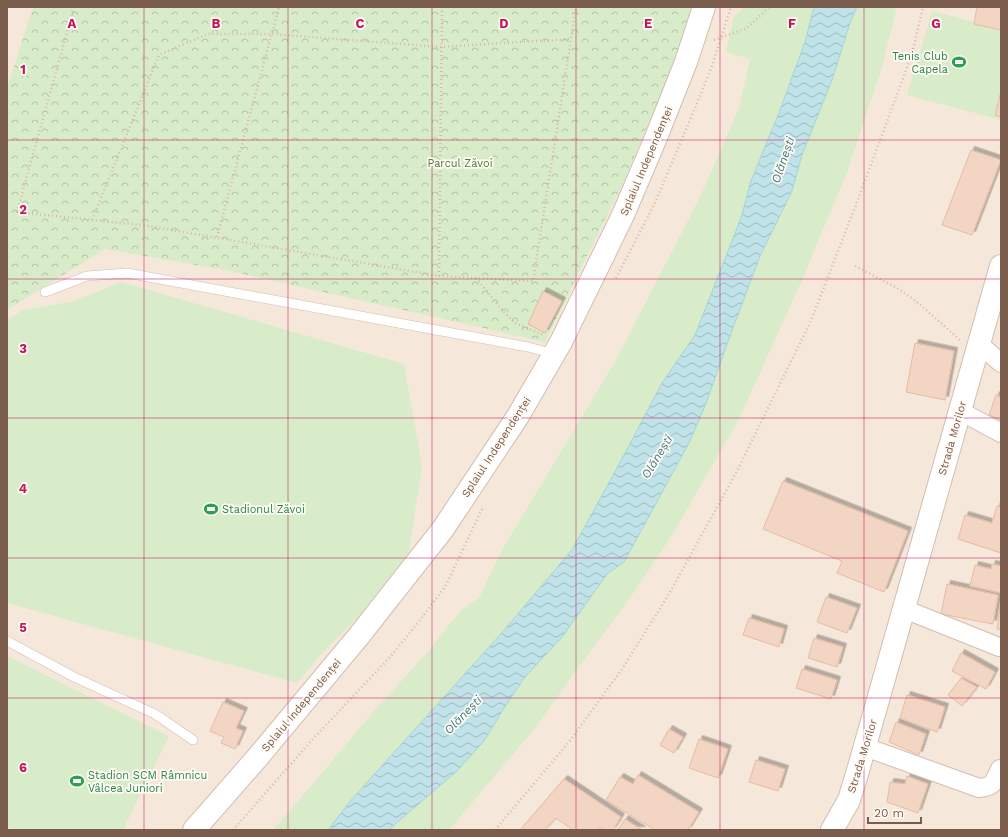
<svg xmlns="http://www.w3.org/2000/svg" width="1008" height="837" viewBox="0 0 1008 837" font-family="'Work Sans',sans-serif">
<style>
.residential{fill:#f5e8da}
.grass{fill:#d8ecc9}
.park{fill:url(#park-crowns)}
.water{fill:url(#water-waves);stroke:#a5d3da}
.building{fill:#f3d5c3;stroke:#e6bba3;filter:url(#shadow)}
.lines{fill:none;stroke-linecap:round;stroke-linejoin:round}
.service-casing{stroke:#d1beb0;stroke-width:10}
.minor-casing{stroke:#d1beb0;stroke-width:20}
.tertiary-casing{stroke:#d1beb0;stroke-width:24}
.path{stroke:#d9b8a5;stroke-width:2.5;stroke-dasharray:1 3;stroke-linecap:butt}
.service{stroke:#fff;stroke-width:9}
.minor{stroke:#fff;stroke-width:18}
.tertiary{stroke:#fff;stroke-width:22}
.grid{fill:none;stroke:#c2185b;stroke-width:1;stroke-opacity:0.55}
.labels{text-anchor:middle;stroke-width:3.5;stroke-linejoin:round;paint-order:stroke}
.leisure-label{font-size:11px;fill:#27864d;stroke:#fffaf3;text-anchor:start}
.street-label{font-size:11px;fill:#7a5c4d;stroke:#fffaf3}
.park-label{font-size:11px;fill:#537a41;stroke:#fffaf3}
.water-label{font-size:12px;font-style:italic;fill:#437c86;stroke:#fffaf3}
.grid-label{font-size:13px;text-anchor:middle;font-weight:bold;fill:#c2185b;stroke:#fffaf3;stroke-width:3.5;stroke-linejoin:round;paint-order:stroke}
</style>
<defs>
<pattern id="park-crowns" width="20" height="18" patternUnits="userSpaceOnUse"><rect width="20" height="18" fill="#d8ecc9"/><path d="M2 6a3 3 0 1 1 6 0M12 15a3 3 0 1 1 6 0" fill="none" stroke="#b4c2a5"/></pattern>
<pattern id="water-waves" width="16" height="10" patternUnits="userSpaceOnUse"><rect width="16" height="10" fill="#bfe3e8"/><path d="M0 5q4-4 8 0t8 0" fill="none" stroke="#a0bbbe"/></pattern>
<filter id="shadow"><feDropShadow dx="3.5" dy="-3.5" stdDeviation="0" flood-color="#0004"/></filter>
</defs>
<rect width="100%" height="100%" fill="#fdf6ec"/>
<rect class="residential" x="7" y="7" width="994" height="823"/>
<g class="grass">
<polygon points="745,7 814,7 805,42 780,110 751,181 741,218 695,335 662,383 623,457 572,550 499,636 352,799 328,830 273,830 329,765 373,712 425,655 462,609 479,598 502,550 616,360 700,197 739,108 750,59 726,52 734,16"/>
<polygon points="857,7 897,7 882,67 847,172 803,278 739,419 674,532 634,592 531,733 449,830 388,830 456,772 504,708 525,677 562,637 607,574 624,562 689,443 705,406 727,344 760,256 792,191 802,155 832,80 851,20"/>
<polygon points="932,11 1001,29 1001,120 907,95"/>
<polygon points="121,282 404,364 422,466 409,552 359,616 324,651 297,683 7,603 7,320 23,310 75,301"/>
<polygon points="7,656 169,736 123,830 14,830 7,827"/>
</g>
<polygon class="park" points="33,7 696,7 692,21 623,183 545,342 230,271 105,249 7,310 7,88"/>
<polygon class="water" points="814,7 857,7 851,20 832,80 802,155 792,191 760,256 727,344 705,406 689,443 624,562 607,574 562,637 525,677 504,708 484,741 456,772 388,830 328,830 352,799 499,636 572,550 623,457 662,383 695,335 741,218 751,181 780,110 805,42"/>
<g class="building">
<polygon points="977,7 1001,7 1001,30 974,24"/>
<polygon points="1001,91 1001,117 995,115"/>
<polygon points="971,150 1001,160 972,235 942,225"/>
<polygon points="543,291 562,301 545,333 528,324"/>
<polygon points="915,343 954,351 945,400 906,392"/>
<polygon points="996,395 1001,397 1001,420 989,415"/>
<polygon points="783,481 908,531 884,592 837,573 842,561 763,529"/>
<polygon points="997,506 1001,507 1001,553 958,539 965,515 992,523"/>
<polygon points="992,564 1001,566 1001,593 970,586 975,565 991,569"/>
<polygon points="947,584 998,595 993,624 941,614"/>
<polygon points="826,597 857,608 847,633 817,622"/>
<polygon points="1000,606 1001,606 1001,630 997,629"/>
<polygon points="749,618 784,629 779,647 743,635"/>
<polygon points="814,638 843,647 837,667 808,658"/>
<polygon points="961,653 995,672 986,689 952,671"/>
<polygon points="802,669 837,680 831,699 796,688"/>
<polygon points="961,678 977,687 962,706 948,695"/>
<polygon points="907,695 945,707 937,732 900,718"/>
<polygon points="223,702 244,711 236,728 243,731 235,749 221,743 224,737 210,731"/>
<polygon points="896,722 926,734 919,755 889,742"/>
<polygon points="669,729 683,737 674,753 660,745"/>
<polygon points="699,739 728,749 718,778 689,768"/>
<polygon points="756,760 785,769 778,791 749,782"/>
<polygon points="638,775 699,812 688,830 655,830 606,800 620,777 633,784"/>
<polygon points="907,776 928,784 918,813 887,802 890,782 905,784"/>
<polygon points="564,779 621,817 613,830 604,830 600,827 598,830 573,830 556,818 545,830 520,830"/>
<polygon points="625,819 642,830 618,830"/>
</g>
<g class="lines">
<defs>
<g id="service">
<polyline points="45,292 87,276 127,273 528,347 555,354"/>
<polyline points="7,641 74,677 155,714 193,740"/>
</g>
<g id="minor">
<polyline points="979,344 1001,363"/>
<polyline points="960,411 1001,433"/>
<polyline points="904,609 999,647"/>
<path d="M 865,747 L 979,788 C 994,787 994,782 1000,769"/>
</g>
<g id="tertiary">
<polyline points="194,830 257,758 358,637 443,529 518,416 561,342 623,215 655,140 686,62 704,7"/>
<polyline points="832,830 849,800 857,774 1001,266"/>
</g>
</defs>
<use href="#service" class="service-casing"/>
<use href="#minor" class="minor-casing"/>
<use href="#tertiary" class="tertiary-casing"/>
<g class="path">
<polyline points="74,7 17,212 149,226 439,276 533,281 576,7"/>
<polyline points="714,40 747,28 769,7"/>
<polyline points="92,220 159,55 208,34 272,34 441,47 570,39"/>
<polyline points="217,237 279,7"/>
<polyline points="855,266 897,288 916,301 960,340"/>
<polyline points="439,276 442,7"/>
<polyline points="476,278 502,310 515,323 544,335"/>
<polyline points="616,278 655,203 690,120 711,69 731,7"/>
<polyline points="233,830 312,740 390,657 417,624 445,587 483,507"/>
<polyline points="495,830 569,742 622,669 669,594 736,473 810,323 854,210 912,54 923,7"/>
</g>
<use href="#service" class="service"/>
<use href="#minor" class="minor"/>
<use href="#tertiary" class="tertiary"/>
</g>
<path class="grid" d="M 144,7 L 144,830M 288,7 L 288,830M 432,7 L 432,830M 576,7 L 576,830M 720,7 L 720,830M 864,7 L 864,830M 7,140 L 1001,140M 7,279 L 1001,279M 7,418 L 1001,418M 7,558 L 1001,558M 7,698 L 1001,698"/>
<defs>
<symbol id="stadium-bare" viewBox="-9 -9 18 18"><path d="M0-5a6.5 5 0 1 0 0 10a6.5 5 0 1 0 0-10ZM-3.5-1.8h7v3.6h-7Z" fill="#2e9e5b" stroke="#fffaf3" stroke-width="2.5" paint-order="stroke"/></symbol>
</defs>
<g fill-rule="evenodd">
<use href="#stadium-bare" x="949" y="52" width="20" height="20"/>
<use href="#stadium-bare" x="201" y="499" width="20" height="20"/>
<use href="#stadium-bare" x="67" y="771" width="20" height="20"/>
</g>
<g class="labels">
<g class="leisure-label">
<text x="948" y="60" text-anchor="end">Tenis Club<tspan x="948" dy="13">Capela</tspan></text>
<text x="222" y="513">Stadionul Zăvoi</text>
<text x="88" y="779">Stadion SCM Râmnicu<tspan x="88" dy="13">Vâlcea Juniori</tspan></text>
</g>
<g class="street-label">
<text transform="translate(646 161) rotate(-67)" y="4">Splaiul Independenței</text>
<text transform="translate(952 438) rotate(-74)" y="4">Strada Morilor</text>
<text transform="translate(496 447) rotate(-57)" y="4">Splaiul Independenței</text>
<text transform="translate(301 705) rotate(-50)" y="4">Splaiul Independenței</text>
<text transform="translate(862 756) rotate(-73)" y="4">Strada Morilor</text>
</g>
<g class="park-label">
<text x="460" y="167">Parcul Zăvoi</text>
</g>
<g class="water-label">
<text transform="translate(783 160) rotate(-71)" y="4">Olănești</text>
<text transform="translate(657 457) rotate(-59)" y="4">Olănești</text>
<text transform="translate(463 715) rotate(-46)" y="4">Olănești</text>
</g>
</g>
<g class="grid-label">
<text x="72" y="28">A</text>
<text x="216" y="28">B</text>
<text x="360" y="28">C</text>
<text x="504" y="28">D</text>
<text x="648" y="28">E</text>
<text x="792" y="28">F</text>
<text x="936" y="28">G</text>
<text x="23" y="74">1</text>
<text x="23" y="214">2</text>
<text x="23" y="353">3</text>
<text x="23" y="493">4</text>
<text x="23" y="632">5</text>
<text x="23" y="772">6</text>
</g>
<rect width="1008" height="837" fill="none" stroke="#7a5c4d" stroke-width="16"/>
<path d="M868 817v6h53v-6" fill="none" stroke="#7a5c4d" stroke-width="2"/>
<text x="874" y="817" font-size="12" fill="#7a5c4d" stroke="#fffaf3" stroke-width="3" paint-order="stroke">20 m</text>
</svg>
